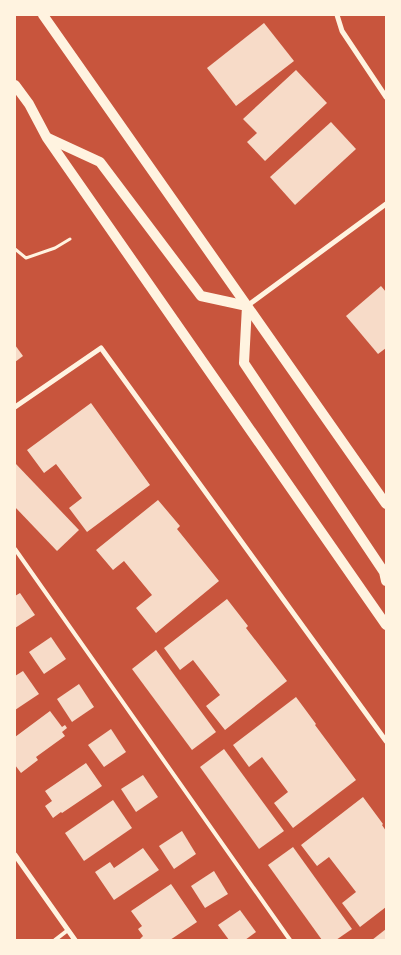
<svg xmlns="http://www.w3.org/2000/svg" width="401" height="955" viewBox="0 0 401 955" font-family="'Work Sans',sans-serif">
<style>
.building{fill:#f7dbc8}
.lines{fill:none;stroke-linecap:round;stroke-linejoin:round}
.path{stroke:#fff3e0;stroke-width:3}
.service{stroke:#fff3e0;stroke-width:4}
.minor{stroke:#fff3e0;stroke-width:5}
.secondary{stroke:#fff3e0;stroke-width:10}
</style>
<rect width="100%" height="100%" fill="#c8553d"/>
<g class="building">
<polygon points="264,23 294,61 236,106 207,68"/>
<polygon points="296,70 327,103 265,161 247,142 257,133 243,119"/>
<polygon points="331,122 356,149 295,205 270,177"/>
<polygon points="381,286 386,292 386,348 378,354 346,316"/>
<polygon points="15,345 23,356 15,362"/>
<polygon points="91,403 150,485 87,532 69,508 82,498 56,464 44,473 27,450"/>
<polygon points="15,463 79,530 57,551 15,507"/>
<polygon points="158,500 180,526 177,529 219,581 156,633 136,608 152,595 124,561 113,570 96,550"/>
<polygon points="20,593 35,615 15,628 15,596"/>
<polygon points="227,599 248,626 246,628 287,681 225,730 206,706 220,695 193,660 180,670 164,648"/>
<polygon points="51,637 66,659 44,674 29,652"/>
<polygon points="156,650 216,732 192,750 132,669"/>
<polygon points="23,671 39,694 15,710 15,676"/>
<polygon points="79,684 94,707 72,722 57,699"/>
<polygon points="296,697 316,724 315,725 356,780 293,828 274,803 288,792 262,757 249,767 233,745"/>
<polygon points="50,711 62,727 65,725 67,728 62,732 65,736 36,757 38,760 21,773 15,765 16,761 15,759 15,737"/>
<polygon points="111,729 126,752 104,767 88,745"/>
<polygon points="224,749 284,831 259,849 200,767"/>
<polygon points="86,763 102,786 62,813 61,812 53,818 45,806 52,801 45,791"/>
<polygon points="143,775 158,797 136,812 121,789"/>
<polygon points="363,797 383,824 382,825 386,831 386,907 360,927 342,903 356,892 329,857 317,866 301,845"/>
<polygon points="113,800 132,828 84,861 65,833"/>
<polygon points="182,831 196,854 174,869 159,846"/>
<polygon points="293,847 352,929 336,940 322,940 268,865"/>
<polygon points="143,848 159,870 114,900 95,872 110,862 114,868"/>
<polygon points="214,871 228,894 205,908 191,886"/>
<polygon points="171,884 197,922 170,940 139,940 143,936 138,929 142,926 131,911"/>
<polygon points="240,910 256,932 245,940 229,940 218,925"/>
<polygon points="386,929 386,940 372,940"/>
</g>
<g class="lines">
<polyline class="path" points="15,249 26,258 55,248 70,239"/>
<g class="service">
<polyline points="15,549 290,940"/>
<polyline points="55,940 68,930"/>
</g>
<g class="minor">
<polyline points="337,15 342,31 386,97"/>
<polyline points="247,306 386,204"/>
<polyline points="15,407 101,348 386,741"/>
<polyline points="15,855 75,940"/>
</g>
<g class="secondary">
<polyline points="43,15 386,504"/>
<polyline points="15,85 29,104 47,138 386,625"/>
<polyline points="48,138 100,162 201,296 247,306 244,363 384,572 386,581"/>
</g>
</g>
<rect width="401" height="955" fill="none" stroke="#fff3e0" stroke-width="32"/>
</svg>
